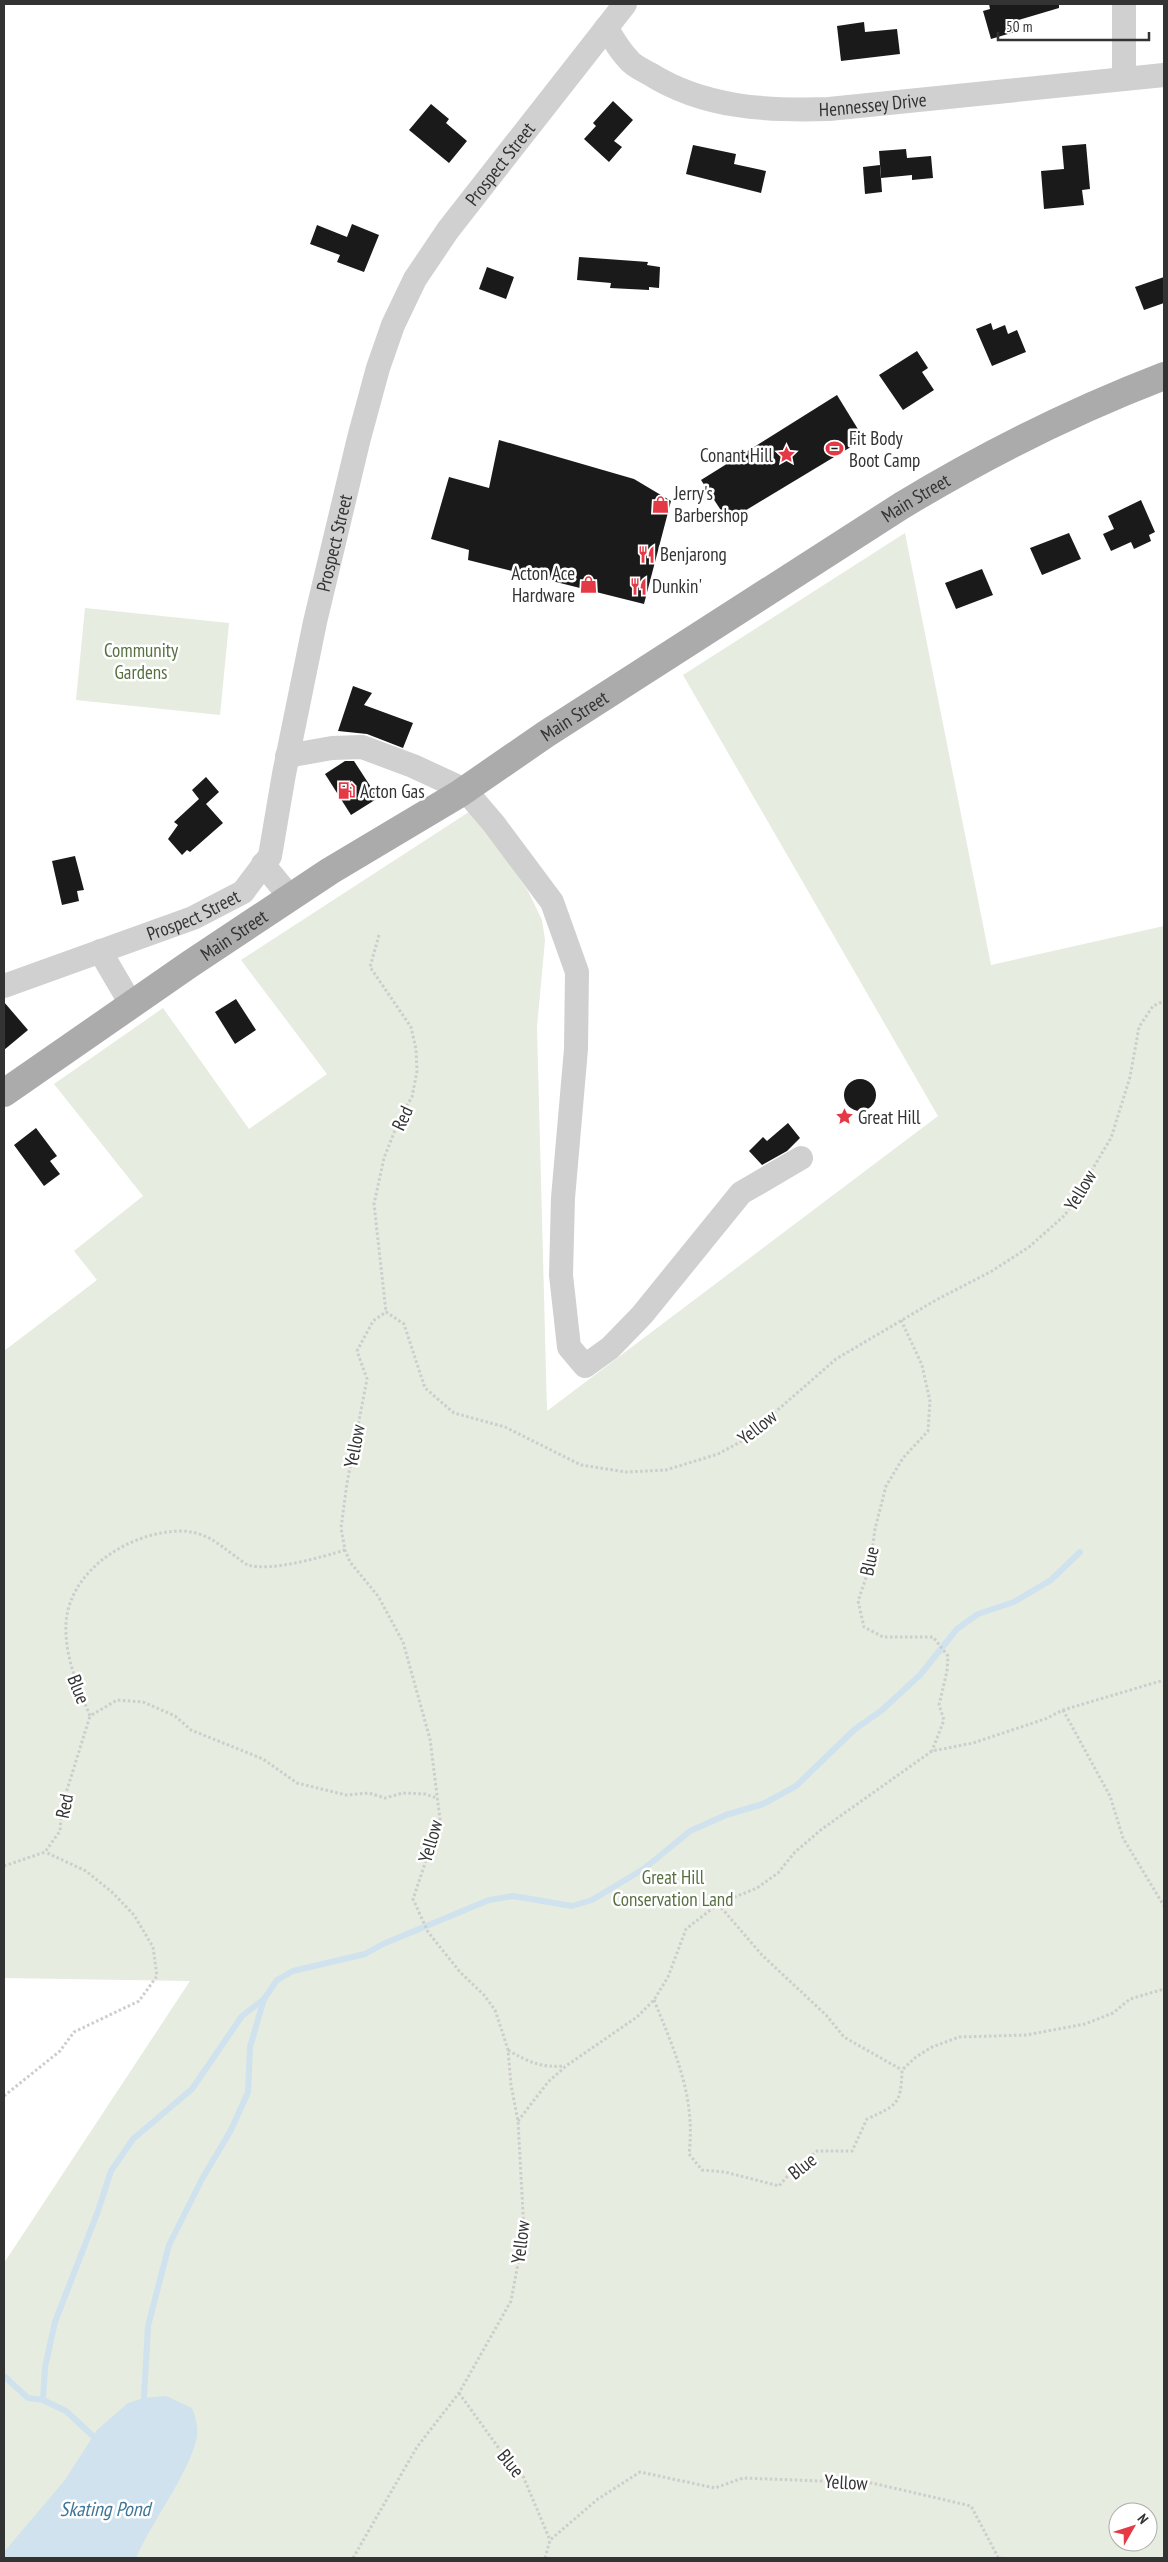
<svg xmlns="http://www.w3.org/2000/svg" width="1168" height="2562" viewBox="0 0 1168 2562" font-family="'PT Sans Narrow',sans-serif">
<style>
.green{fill:#e6ecdf;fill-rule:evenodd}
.water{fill:#cfe2ee}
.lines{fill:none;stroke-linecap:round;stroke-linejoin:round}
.stream{stroke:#cfe2ee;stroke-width:6}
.building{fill:#1a1a1a}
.path{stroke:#cdcdcd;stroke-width:3;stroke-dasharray:2.5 2.5;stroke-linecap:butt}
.minor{stroke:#d0d0d0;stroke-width:24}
.major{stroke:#ababab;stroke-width:28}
.labels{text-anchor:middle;stroke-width:5;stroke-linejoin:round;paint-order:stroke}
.street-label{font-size:19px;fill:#333;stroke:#fff}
.poi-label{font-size:19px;fill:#333;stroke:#fff;text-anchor:start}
.park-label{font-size:19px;fill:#56703f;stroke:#fff}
.water-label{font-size:20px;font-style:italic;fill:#3f7597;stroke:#fff}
</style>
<rect width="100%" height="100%" fill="#fff"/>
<g class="green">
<path d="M 905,533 L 991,965 L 1164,926 L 1164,2558 L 4,2558 L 4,2263 L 190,1981 L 4,1978 L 4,1351 L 97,1280 L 74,1251 L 143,1196 L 54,1084 L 163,1008 L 249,1129 L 327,1074 L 241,960 L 472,810 L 528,891 L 542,920 L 545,940 L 537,1027 L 547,1411 L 938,1116 L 683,675 ZM 1118,2512 L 1148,2512 L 1148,2542 L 1118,2542 Z"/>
<polygon points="85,608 229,623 220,715 76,700"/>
</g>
<path class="water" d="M 166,2396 L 192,2408 C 196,2418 199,2430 196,2441 C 186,2478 152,2521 136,2558 L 4,2558 L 4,2552 L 65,2480 L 97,2430 L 128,2403 L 144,2398 Z"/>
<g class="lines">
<g class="stream">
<polyline points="4,2376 28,2398 43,2400 66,2411 93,2436"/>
<polyline points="144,2398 148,2326 169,2245 202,2179 231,2130 248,2092 250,2047 264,1999 277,1980 293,1971 365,1954 383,1944 489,1900 513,1896 572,1906 592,1900 645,1868 690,1831 726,1815 763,1804 796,1786 855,1729 881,1711 920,1675 957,1629 978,1614 1014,1602 1051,1580 1080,1552"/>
<polyline points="43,2400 45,2367 55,2322 98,2211 111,2171 133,2139 192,2089 242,2016 264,1999"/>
</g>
</g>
<g class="building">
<polygon points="989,4 1059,4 1059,8 1015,21 1018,31 991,39 983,11 990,9"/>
<polygon points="864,22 865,32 897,29 900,54 841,61 837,26"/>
<polygon points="613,101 633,120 614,141 622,147 609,162 584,139 596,126 593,123"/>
<polygon points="431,104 449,119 446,123 467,141 449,163 409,130"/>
<polygon points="1086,144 1090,189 1082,190 1084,205 1044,209 1041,171 1064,169 1062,146"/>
<polygon points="693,145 736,154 734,164 766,171 761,193 686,174"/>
<polygon points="906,149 907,158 931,156 933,178 912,180 912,175 881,178 879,151"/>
<polygon points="880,165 882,192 865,194 863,167"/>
<polygon points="352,224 379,235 364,272 337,262 340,255 310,244 317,225 347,237"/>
<polygon points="579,257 648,262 647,265 660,267 659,288 649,287 649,290 610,288 611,283 577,280"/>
<polygon points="487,267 514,277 506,299 479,289"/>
<polygon points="1164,277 1164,303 1144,310 1135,287"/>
<polygon points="991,323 993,330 1005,325 1008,334 1017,330 1026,352 992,366 976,329"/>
<polygon points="917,351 928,368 922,372 934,390 903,410 879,375"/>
<polygon points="837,395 864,439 728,521 701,480"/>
<polygon points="499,440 634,479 671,501 644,604 468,560 469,550 431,539 449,477 489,488"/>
<polygon points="1141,500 1155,532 1149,535 1151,541 1134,549 1131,542 1111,551 1103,534 1114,529 1108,516"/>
<polygon points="1069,533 1081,559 1042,575 1030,548"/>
<polygon points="982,569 993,595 956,609 945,583"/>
<polygon points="353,686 372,693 364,705 413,723 403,748 367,734 338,731"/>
<polygon points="345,761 354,761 378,798 351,815 325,774"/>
<polygon points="206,777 219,792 206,804 223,823 190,852 187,850 182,855 168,839 178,825 174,822 199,799 192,790"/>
<polygon points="75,856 84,890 77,891 79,901 62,905 52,861"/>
<polygon points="236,999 256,1030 235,1044 215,1012"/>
<polygon points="4,1002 28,1030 4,1050"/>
<circle cx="860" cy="1095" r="16"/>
<polygon points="788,1123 800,1138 787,1151 762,1165 749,1151 763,1137 767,1141"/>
<polygon points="36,1128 57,1156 50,1161 60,1174 44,1186 14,1145"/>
</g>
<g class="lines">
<g class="path">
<polyline points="379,935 370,967 411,1027 416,1049 417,1071 412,1097 401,1115 384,1158 374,1204 386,1312"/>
<polyline points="901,1320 922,1365 930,1401 928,1431 903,1458 886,1486 875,1529 870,1566 858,1601 864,1627 883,1637 933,1637 948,1656 947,1671 939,1705 944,1720 932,1751"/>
<path d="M 345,1550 C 322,1557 271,1572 248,1565 C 244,1563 239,1559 235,1556 C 217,1543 206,1532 182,1531 C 128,1531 62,1574 66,1633 C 67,1663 79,1688 90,1716 L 117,1700 L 143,1702 L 175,1716 L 191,1730 L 263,1759 L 297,1783 L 346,1795 L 369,1793 L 385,1798 L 403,1793 L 425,1794 L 437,1798"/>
<polyline points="1063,1710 1110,1796 1123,1838 1164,1906"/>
<polyline points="4,1866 45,1852 60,1831 62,1806 90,1716"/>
<polyline points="718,1904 762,1955 826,2015 844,2037 902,2070"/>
<path d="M 654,2000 C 675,2052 696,2097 689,2154 L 702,2170 L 725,2172 L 779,2186 L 791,2172 L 817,2151 L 852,2151 L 867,2119 C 897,2105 901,2105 902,2070 L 916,2057 L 932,2047 L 959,2037 L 1026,2035 L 1085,2024 L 1113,2013 L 1130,1999 L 1164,1989"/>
<path d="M 508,2050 C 528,2062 542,2068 565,2066"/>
<polyline points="4,2096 60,2051 74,2032 139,2001 157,1976 153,1947 134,1915 113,1893 86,1871 45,1852"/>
<polyline points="518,2121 548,2082 566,2066 637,2017 654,2000 668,1977 686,1929 718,1904 757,1888 778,1873 795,1852 822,1829 932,1751 973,1743 1045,1719 1063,1710 1164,1680"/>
<polyline points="459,2393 508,2461 523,2476 550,2540"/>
<polyline points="353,2558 417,2447 459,2393 511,2301 524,2231 518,2121 511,2085 508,2050 502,2031 495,2010 484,1995 460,1972 428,1932 413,1899 440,1819 430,1739 403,1642 378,1596 350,1562 345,1550 341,1528 347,1483 367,1379 357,1351 373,1321 386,1312 404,1324 425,1388 454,1413 505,1427 581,1465 626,1472 666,1470 718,1454 742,1441 836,1359 936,1300 992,1271 1029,1247 1065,1215 1111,1138 1130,1077 1139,1027 1153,1006 1164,1001"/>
<polyline points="545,2558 550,2540 598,2499 640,2472 715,2488 743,2478 872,2483 971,2506 998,2557 1002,2558"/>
</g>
<g class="minor">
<polyline points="1124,4 1124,79"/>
<path id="s1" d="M 606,28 C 613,38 619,50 628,59 C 633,66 643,70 650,74 C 704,108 767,111 829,109 L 1164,75"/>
<polyline points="287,756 332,748 362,747 413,766 465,790 494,824 552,902 577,972 576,1049 563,1198 561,1275 569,1347 585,1366 610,1348 642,1315 741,1193 801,1158"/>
<polyline points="263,864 290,897"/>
<polyline points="100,951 131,1004"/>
<path id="s2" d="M 4,986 L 193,918 L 243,892 L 270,856 L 284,774 L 315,622 L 359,438 L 378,368 L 393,325 L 415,279 L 448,230 L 625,4"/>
</g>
<path class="major" id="s3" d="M 4,1093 L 190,964 L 330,871 L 459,794 L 546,734 L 901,506 C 985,455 1073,411 1164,376"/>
</g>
<defs>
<symbol id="stadium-bare" viewBox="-9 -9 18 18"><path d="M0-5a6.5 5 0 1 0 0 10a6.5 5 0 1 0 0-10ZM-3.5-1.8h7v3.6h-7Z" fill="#e63946" stroke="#fff" stroke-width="2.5" paint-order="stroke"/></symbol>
<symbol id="sight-bare" viewBox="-9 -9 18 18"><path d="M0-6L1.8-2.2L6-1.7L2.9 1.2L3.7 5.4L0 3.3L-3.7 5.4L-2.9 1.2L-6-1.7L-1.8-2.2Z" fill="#e63946" stroke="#fff" stroke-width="2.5" paint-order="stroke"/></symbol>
<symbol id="shop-bare" viewBox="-9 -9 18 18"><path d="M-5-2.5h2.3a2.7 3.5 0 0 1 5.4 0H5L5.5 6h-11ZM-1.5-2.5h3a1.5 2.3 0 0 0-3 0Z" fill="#e63946" stroke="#fff" stroke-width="2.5" paint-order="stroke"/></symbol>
<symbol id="restaurant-bare" viewBox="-9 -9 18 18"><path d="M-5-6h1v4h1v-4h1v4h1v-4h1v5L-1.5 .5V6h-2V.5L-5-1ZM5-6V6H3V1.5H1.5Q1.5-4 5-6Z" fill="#e63946" stroke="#fff" stroke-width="2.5" paint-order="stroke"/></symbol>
<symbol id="fuel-bare" viewBox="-9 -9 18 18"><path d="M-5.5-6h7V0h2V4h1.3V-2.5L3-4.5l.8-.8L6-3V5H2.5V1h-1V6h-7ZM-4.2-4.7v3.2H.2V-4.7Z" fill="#e63946" stroke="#fff" stroke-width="2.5" paint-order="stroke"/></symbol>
</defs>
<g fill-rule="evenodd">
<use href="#stadium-bare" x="822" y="436" width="25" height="25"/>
<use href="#sight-bare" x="774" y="442" width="25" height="25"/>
<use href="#shop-bare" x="648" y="492" width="25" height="25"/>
<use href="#restaurant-bare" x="634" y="542" width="25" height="25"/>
<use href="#shop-bare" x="576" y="572" width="25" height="25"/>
<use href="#restaurant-bare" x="626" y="574" width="25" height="25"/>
<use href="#fuel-bare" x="334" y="778" width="25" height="25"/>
<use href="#sight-bare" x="832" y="1104" width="25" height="25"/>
</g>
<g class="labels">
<g class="street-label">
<text dy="7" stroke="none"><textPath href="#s1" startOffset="294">Hennessey Drive</textPath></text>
<text dy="7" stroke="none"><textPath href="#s2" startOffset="1042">Prospect Street</textPath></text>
<text dy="7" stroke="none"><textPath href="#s3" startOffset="1089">Main Street</textPath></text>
<text dy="7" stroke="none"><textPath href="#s2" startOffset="622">Prospect Street</textPath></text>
<text dy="7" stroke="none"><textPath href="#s3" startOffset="684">Main Street</textPath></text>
<text dy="7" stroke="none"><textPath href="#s2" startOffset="202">Prospect Street</textPath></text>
<text dy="7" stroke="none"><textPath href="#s3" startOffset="279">Main Street</textPath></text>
<text transform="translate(402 1118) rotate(-65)" y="7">Red</text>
<text transform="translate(1080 1190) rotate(-59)" y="7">Yellow</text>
<text transform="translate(757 1427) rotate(-38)" y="7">Yellow</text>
<text transform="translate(354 1446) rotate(-79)" y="7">Yellow</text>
<text transform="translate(869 1561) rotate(-78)" y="7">Blue</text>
<text transform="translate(79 1689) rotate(68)" y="7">Blue</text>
<text transform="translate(64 1806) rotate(-79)" y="7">Red</text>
<text transform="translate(430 1841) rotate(-74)" y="7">Yellow</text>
<text transform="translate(802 2166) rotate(-38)" y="7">Blue</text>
<text transform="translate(520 2242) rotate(-83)" y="7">Yellow</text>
<text transform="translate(511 2463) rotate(51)" y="7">Blue</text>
<text transform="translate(846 2482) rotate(3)" y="7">Yellow</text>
</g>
<g class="poi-label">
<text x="849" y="445">Fit Body<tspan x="849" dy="22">Boot Camp</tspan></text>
<text x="773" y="462" text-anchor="end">Conant Hill</text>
<text x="674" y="500">Jerry's<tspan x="674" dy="22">Barbershop</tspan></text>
<text x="660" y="561">Benjarong</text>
<text x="575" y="580" text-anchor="end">Acton Ace<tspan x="575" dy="22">Hardware</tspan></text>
<text x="652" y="593">Dunkin'</text>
<text x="360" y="798">Acton Gas</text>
<text x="858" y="1124">Great Hill</text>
</g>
<g class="park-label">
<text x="141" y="657">Community<tspan x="141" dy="22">Gardens</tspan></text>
<text x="673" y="1884">Great Hill<tspan x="673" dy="22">Conservation Land</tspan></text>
</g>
<g class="water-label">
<text x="105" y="2516">Skating Pond</text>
</g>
</g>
<rect width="1168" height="2562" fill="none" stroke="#333333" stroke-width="10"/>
<g transform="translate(1133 2527) rotate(51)"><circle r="24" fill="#ffffff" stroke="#adadad"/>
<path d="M0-4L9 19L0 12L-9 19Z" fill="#e63946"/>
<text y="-8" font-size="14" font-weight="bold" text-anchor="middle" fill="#333333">N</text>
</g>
<path d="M998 32v8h151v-8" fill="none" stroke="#333333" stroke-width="2.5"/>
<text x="1006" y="32" font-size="15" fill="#333333" stroke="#ffffff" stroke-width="4" paint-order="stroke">50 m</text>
</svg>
